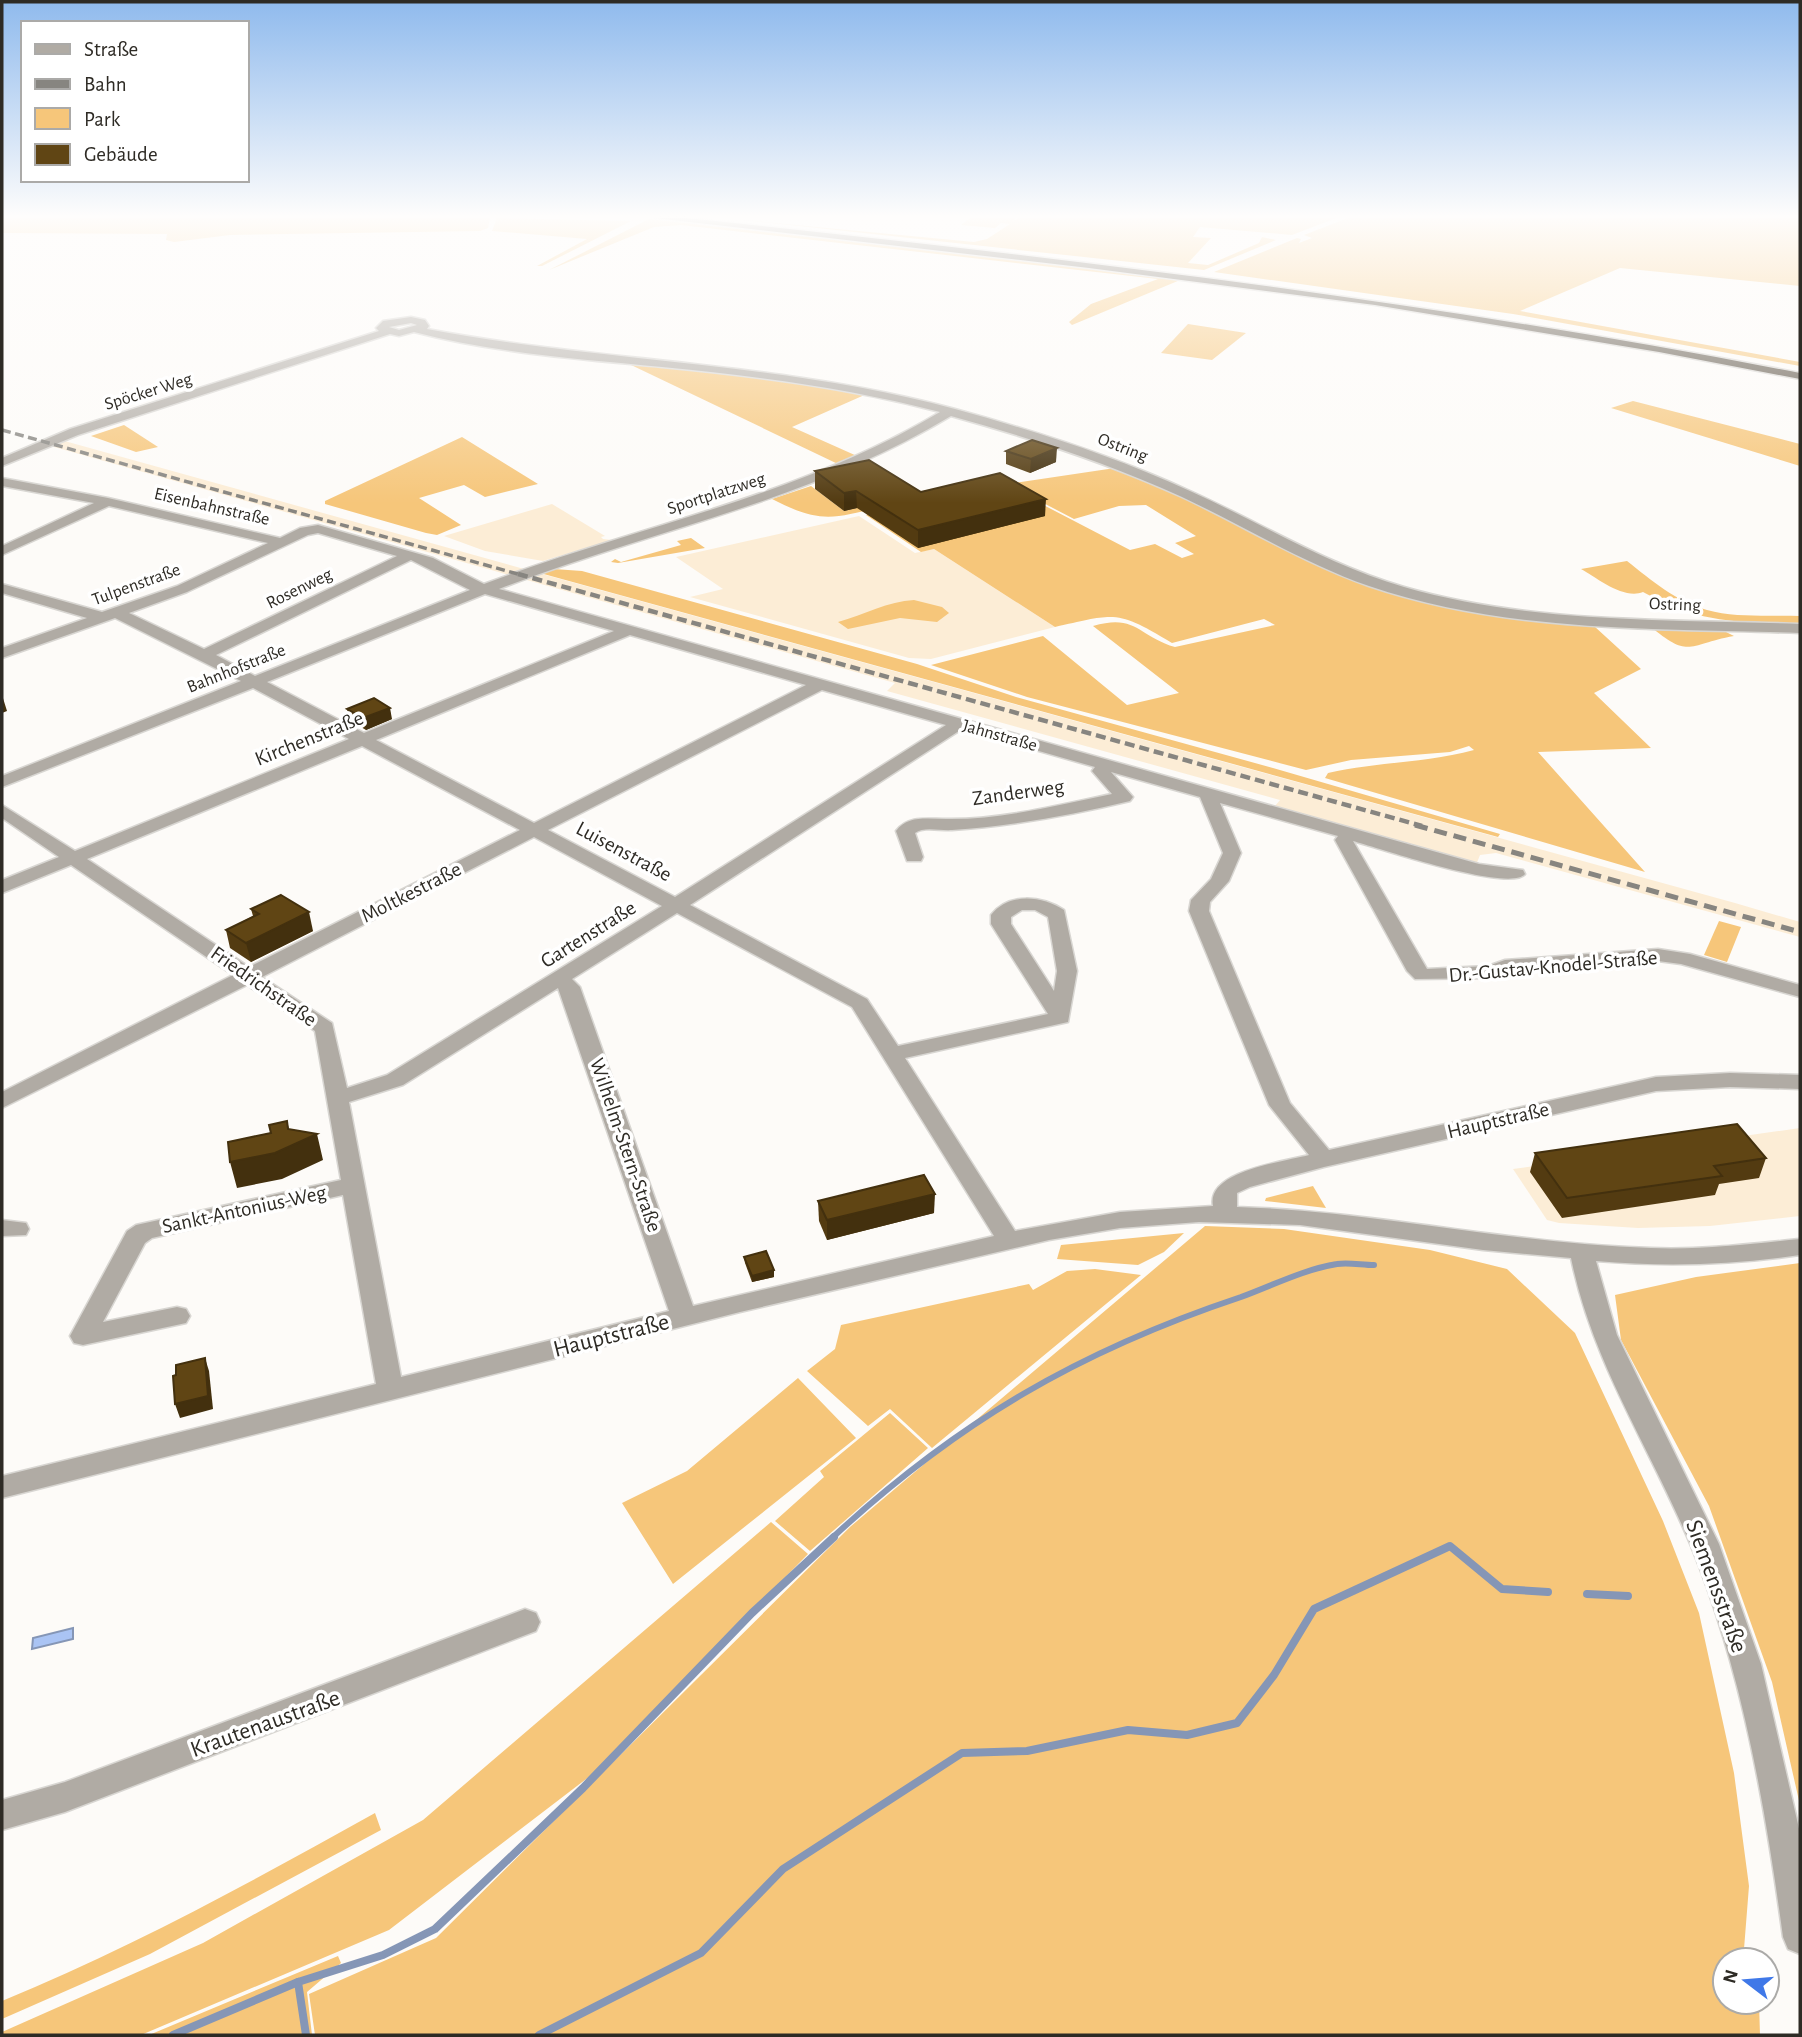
<svg xmlns="http://www.w3.org/2000/svg" width="1802" height="2037" viewBox="0 0 1802 2037" font-family="'Alegreya Sans',sans-serif">
<style>
.built{fill:#fcedd6}
.green{fill:#f6c67a}
.water{fill:#aac4f4;stroke:#8596b6;stroke-width:2}
.lines{fill:none;stroke-linecap:round;stroke-linejoin:round}
.stream-far1{stroke:#8596b6;stroke-width:6}
.stream{stroke:#8596b6;stroke-width:8}
.minor-casing{stroke:#d8d6d2;stroke-width:3}
.highway-casing{stroke:#d8d6d2;stroke-width:3}
.minor{fill:#b0aba4;fill-rule:evenodd}
.highway{fill:#5b5244;fill-rule:evenodd}
.rail-far2{stroke:#878580;stroke-width:3.5;stroke-dasharray:9 4.5;stroke-linecap:butt}
.rail-far1{stroke:#878580;stroke-width:4.5;stroke-dasharray:10 5;stroke-linecap:butt}
.rail{stroke:#878580;stroke-width:5;stroke-dasharray:13 7;stroke-linecap:butt}
.wall{fill:#533b11}
.shaded-wall{fill:#43300e}
.building{fill:#604514;stroke:#43300e;stroke-width:2}
.labels{text-anchor:middle;stroke-width:7;stroke-linejoin:round;paint-order:stroke}
.far-street-label{font-size:18px;fill:#2e2b25;stroke:#fff}
.street-label{font-size:21px;fill:#2e2b25;stroke:#fff}
.near-street-label{font-size:24px;fill:#2e2b25;stroke:#fff}
</style>
<rect width="100%" height="100%" fill="#fdfbf8"/>
<g class="built">
<polygon points="61,440 524,569 509,575 47,445"/>
<polygon points="552,504 605,536 601,537 603,539 612,540 543,561 485,551 444,536"/>
<polygon points="859,516 915,553 934,549 1055,627 931,659 909,658 690,597 723,589 676,557"/>
<polygon points="542,574 1735,903 1800,922 1800,937 1496,853 1480,855 1476,865 1275,806 1280,800 887,691 895,683 523,579"/>
<polygon points="1800,1128 1800,1216 1710,1226 1638,1228 1559,1223 1547,1220 1513,1169"/>
</g>
<g class="green">
<polygon points="2,218 490,218 488,228 480,231 230,235 174,242 166,240 167,234 2,233"/>
<polygon points="497,218 631,221 542,266 537,266 587,239 492,231"/>
<polygon points="724,218 974,242 987,239 1010,224 1001,223 995,228 961,225 970,218 1016,218 1014,221 1018,218 1336,218 1292,235 1200,227 1193,237 1211,238 1188,263 1208,265 1259,243 1262,237 1276,240 1204,270"/>
<polygon points="1348,218 1800,218 1800,286 1620,268 1520,311 1800,362 1800,366 1513,314 1214,272 1297,238 1301,239 1299,243 1312,238 1304,235"/>
<polygon points="649,219 1185,278 1072,325 1069,322 1091,304 1158,279 681,225 654,227 549,270"/>
<polygon points="1188,324 1246,333 1212,360 1161,353"/>
<polygon points="629,364 730,371 869,393 792,427 857,456 840,465"/>
<polygon points="1633,401 1800,444 1800,466 1611,408"/>
<polygon points="124,425 158,447 136,452 91,436"/>
<polygon points="462,437 538,484 485,497 464,485 419,498 461,525 437,535 426,533 325,504 325,501"/>
<path d="M 1115,468 L 1147,480 L 1388,591 L 1594,626 L 1641,669 L 1594,693 L 1651,748 L 1538,752 L 1645,872 L 1325,778 L 1328,773 C 1376,762 1426,763 1474,750 L 1469,746 L 1450,752 L 1351,760 L 1306,770 L 1027,697 L 931,665 L 1043,636 L 1127,705 L 1179,693 L 1093,626 C 1136,613 1138,636 1175,647 L 1275,625 L 1264,619 L 1172,643 C 1117,610 1117,613 1055,627 L 934,549 L 921,552 L 866,515 L 1003,484 L 1130,550 L 1155,544 L 1182,558 L 1194,554 L 1175,543 L 1196,536 L 1146,505 L 1119,506 L 1074,519 L 1007,484 Z"/>
<path d="M 811,486 L 844,511 L 878,503 L 892,505 C 836,516 826,527 772,499 Z"/>
<polygon points="691,538 705,548 618,563 611,562 615,559 621,562 681,545 677,541"/>
<path d="M 1627,561 C 1651,580 1677,602 1707,610 C 1736,618 1770,615 1800,616 L 1800,624 C 1737,622 1701,624 1643,592 C 1624,600 1597,578 1581,569 Z"/>
<polygon points="554,569 582,571 917,664 1016,697 1273,768 1500,834 1498,837 540,573"/>
<path d="M 914,600 L 942,607 L 949,613 L 937,622 L 900,618 L 848,629 L 838,622 C 864,615 888,601 914,600 Z"/>
<path d="M 1650,626 L 1720,629 L 1734,636 C 1688,644 1690,660 1650,626 Z"/>
<polygon points="1719,921 1741,927 1727,962 1704,955"/>
<polygon points="1313,1186 1326,1208 1265,1201 1266,1198"/>
<polygon points="1205,1226 1284,1229 1430,1250 1507,1269 1575,1333 1663,1521 1699,1613 1734,1773 1749,1886 1744,1949 1750,1960 1725,1960 1725,2002 1759,2002 1760,2035 315,2035 309,1994 436,1938 850,1527"/>
<polygon points="1184,1233 1164,1252 1138,1265 1057,1259 1061,1245"/>
<polygon points="1800,1263 1800,1805 1772,1682 1709,1506 1621,1340 1615,1295 1696,1277"/>
<polygon points="1095,1269 1141,1275 932,1448 890,1409 868,1426 807,1371 835,1349 841,1325 1029,1284 1033,1290 1067,1271"/>
<polygon points="798,1378 856,1438 673,1584 622,1503 687,1471"/>
<polygon points="890,1413 928,1448 810,1551 775,1521 824,1477 820,1471"/>
<polygon points="771,1522 808,1554 594,1773 389,1930 141,2035 2,2035 2,2032 203,1943 423,1820"/>
<path d="M 375,1813 L 381,1830 L 150,1954 L 2,2019 L 2,2001 C 131,1948 253,1881 375,1813 Z"/>
<polygon points="338,1956 341,1963 307,1992 312,2035 149,2035"/>
</g>
<polygon class="water" points="73,1628 73,1639 32,1649 33,1638"/>
<g class="lines">
<path class="stream-far1" d="M 832,1538 C 957,1422 1079,1351 1241,1297 C 1271,1286 1305,1269 1337,1264 C 1348,1262 1362,1265 1374,1265"/>
<g class="stream">
<polyline points="1587,1594 1628,1596"/>
<polyline points="298,1982 383,1955 435,1929 583,1788 752,1613 834,1537"/>
<polyline points="173,2035 298,1982 306,2035"/>
<polyline points="539,2035 701,1953 783,1869 962,1753 1027,1751 1128,1730 1187,1735 1237,1723 1274,1675 1314,1609 1450,1546 1502,1589 1548,1592"/>
</g>
<defs>
<g id="minor">
<path d="M 411,317 L 425,320 L 429,326 L 427,329 C 602,362 782,362 955,409 C 1035,431 1114,456 1190,491 C 1261,523 1328,565 1404,587 C 1532,624 1668,619 1800,624 L 1800,633 C 1656,628 1507,633 1369,586 C 1303,563 1244,526 1182,497 C 1108,463 1030,438 951,416 C 808,502 653,529 499,589 L 1479,864 L 1523,870 L 1525,874 C 1510,893 1379,848 1353,841 L 1427,969 L 1488,966 L 1505,960 L 1658,949 L 1690,954 L 1800,985 L 1800,997 L 1681,964 L 1658,961 L 1509,972 L 1492,978 L 1415,979 L 1407,971 L 1335,840 L 1338,836 L 1220,803 L 1241,853 L 1229,881 L 1210,902 L 1209,911 L 1290,1103 L 1329,1150 L 1656,1077 L 1730,1073 L 1800,1075 L 1800,1089 L 1730,1087 L 1656,1091 L 1324,1167 L 1250,1187 L 1237,1193 L 1237,1207 C 1375,1211 1512,1244 1651,1248 C 1702,1250 1750,1244 1800,1239 L 1800,1255 C 1731,1265 1666,1267 1596,1261 L 1617,1335 L 1719,1544 L 1761,1664 L 1800,1833 L 1800,1954 L 1788,1949 L 1783,1937 C 1765,1805 1742,1670 1691,1546 C 1650,1447 1593,1365 1571,1258 L 1483,1250 L 1300,1225 L 1199,1222 L 1120,1228 L 1049,1240 L 740,1312 L 2,1498 L 2,1476 L 376,1384 L 343,1195 L 152,1238 L 145,1243 L 103,1322 L 177,1307 L 186,1309 L 190,1316 L 186,1323 L 83,1345 L 74,1343 L 70,1336 L 127,1231 L 136,1225 L 341,1180 L 315,1031 L 247,985 L 2,1108 L 2,1092 L 233,975 L 71,865 L 2,893 L 2,880 L 59,857 L 2,818 L 2,805 L 75,851 L 349,739 L 253,688 L 2,787 L 2,776 L 241,681 L 115,618 L 2,658 L 2,648 L 87,618 L 2,593 L 2,584 L 102,612 L 177,586 L 268,543 L 109,506 L 2,555 L 2,546 L 94,503 L 2,486 L 2,478 L 108,498 L 280,538 L 300,528 L 318,525 L 433,558 L 484,584 C 636,526 799,497 940,412 C 848,388 756,376 662,367 C 579,359 494,353 414,332 L 399,336 L 390,334 L 78,435 L 2,466 L 2,458 L 70,429 L 379,331 L 376,328 L 383,321 ZM 411,323 L 417,325 L 399,330 L 389,327 ZM 318,533 L 397,556 L 204,649 L 129,613 L 187,592 L 308,535 ZM 411,560 L 470,590 L 255,676 L 216,655 ZM 485,594 L 614,631 L 364,733 L 267,682 ZM 630,635 L 806,685 L 534,823 L 376,740 ZM 822,690 L 946,725 L 675,897 L 548,830 ZM 962,729 L 1095,767 L 1092,771 L 1112,794 C 1058,805 1001,820 946,819 C 927,819 908,815 896,831 L 907,861 L 921,861 L 923,857 L 915,833 C 924,826 940,831 952,830 C 1011,826 1072,815 1130,801 L 1133,797 L 1111,772 L 1200,797 L 1223,853 L 1211,879 L 1191,900 L 1189,911 L 1269,1105 L 1309,1155 C 1283,1162 1206,1171 1213,1206 L 1120,1212 L 1015,1231 L 905,1058 L 1068,1022 L 1077,971 L 1064,910 C 1042,896 1009,892 991,915 L 991,924 L 1048,1014 L 898,1046 L 867,999 L 690,905 ZM 362,746 L 520,830 L 249,967 L 87,859 ZM 534,837 L 662,906 L 387,1075 L 347,1088 L 332,1023 L 262,977 ZM 1022,910 L 1035,910 L 1048,917 L 1057,971 L 1054,991 L 1011,924 L 1011,917 ZM 677,913 L 852,1007 L 994,1236 L 693,1306 L 580,987 L 572,979 ZM 558,988 L 669,1311 L 401,1377 L 349,1102 L 403,1085 Z"/>
<polygon points="2,1220 26,1223 29,1229 26,1235 2,1236"/>
<polygon points="525,1609 536,1613 540,1622 536,1631 65,1812 2,1830 2,1800 65,1782"/>
</g>
<path id="highway" d="M 655,218 L 686,218 C 1059,257 1431,301 1800,373 L 1800,379 L 1659,352 L 1375,305 L 1089,268 Z"/>
</defs>
<use href="#minor" class="minor-casing"/>
<use href="#highway" class="highway-casing"/>
<use href="#minor" class="minor"/>
<use href="#highway" class="highway"/>
<polyline class="rail-far2" points="2,430 525,576"/>
<polyline class="rail-far1" points="518,574 1422,826"/>
<polyline class="rail" points="1415,825 1800,932"/>
</g>
<g class="wall">
<polygon points="1006,451 1056,462 1030,473 1006,464"/>
<polygon points="815,471 921,492 1045,516 918,548 857,508 844,511 815,489"/>
<polygon points="347,709 392,719 366,730 349,720"/>
<polygon points="251,909 313,931 251,962 230,948 226,930 253,916"/>
<polygon points="1535,1153 1766,1158 1759,1178 1719,1184 1715,1195 1562,1218 1530,1172"/>
<polygon points="818,1201 934,1213 827,1240 819,1221"/>
<polygon points="744,1257 774,1277 752,1282 745,1263"/>
</g>
<g class="shaded-wall">
<polygon points="1057,448 1056,462 1030,473 1031,459"/>
<polygon points="856,491 857,508 844,511 844,493"/>
<polygon points="1046,499 1045,516 918,548 918,530"/>
<polygon points="2,695 7,711 2,713"/>
<polygon points="390,708 392,719 366,730 363,718"/>
<polygon points="309,912 313,931 251,962 246,943"/>
<polygon points="287,1121 293,1145 317,1134 323,1160 282,1179 237,1188 230,1162"/>
<polygon points="935,1194 934,1213 827,1240 827,1220"/>
<polygon points="774,1270 774,1277 752,1282 752,1276"/>
<polygon points="205,1358 209,1371 213,1409 180,1418 175,1404"/>
</g>
<g class="building">
<polygon points="1032,440 1057,448 1031,459 1006,451"/>
<polygon points="869,460 921,492 1000,473 1046,499 918,530 856,491 844,493 815,471"/>
<polygon points="374,698 390,708 363,718 347,709"/>
<polygon points="281,895 309,912 246,943 226,930 259,914 251,909"/>
<polygon points="287,1121 288,1129 317,1134 275,1153 230,1162 228,1142 271,1133 269,1125"/>
<polygon points="1737,1124 1766,1158 1714,1166 1722,1176 1567,1198 1535,1153"/>
<polygon points="924,1175 935,1194 827,1220 818,1201"/>
<polygon points="766,1251 774,1270 752,1276 744,1257"/>
<polygon points="205,1358 208,1396 175,1404 173,1376 176,1375 176,1365"/>
</g>
<linearGradient id="sky" x2="0" y2="1"><stop stop-color="#8fbaed"/><stop offset="0.43" stop-color="#fefdfc"/><stop offset="1" stop-color="#fefdfc" stop-opacity="0"/></linearGradient>
<rect width="1802" height="503" fill="url(#sky)"/>
<g class="labels">
<g class="far-street-label">
<text transform="translate(148 391) rotate(-17)" y="6">Spöcker Weg</text>
<text transform="translate(1123 447) rotate(21)" y="6">Ostring</text>
<text transform="translate(716 493) rotate(-18)" y="6">Sportplatzweg</text>
<text transform="translate(212 506) rotate(13)" y="6">Eisenbahnstraße</text>
<text transform="translate(136 584) rotate(-20)" y="6">Tulpenstraße</text>
<text transform="translate(299 588) rotate(-26)" y="6">Rosenweg</text>
<text transform="translate(1675 604) rotate(2)" y="6">Ostring</text>
<text transform="translate(236 668) rotate(-22)" y="6">Bahnhofstraße</text>
<text transform="translate(1000 735) rotate(16)" y="6">Jahnstraße</text>
</g>
<g class="street-label">
<text transform="translate(309 738) rotate(-22)" y="7">Kirchenstraße</text>
<text transform="translate(1018 792) rotate(-8)" y="7">Zanderweg</text>
<text transform="translate(624 851) rotate(28)" y="7">Luisenstraße</text>
<text transform="translate(411 892) rotate(-27)" y="7">Moltkestraße</text>
<text transform="translate(588 934) rotate(-32)" y="7">Gartenstraße</text>
<text transform="translate(1553 966) rotate(-5)" y="7">Dr.-Gustav-Knodel-Straße</text>
<text transform="translate(264 986) rotate(35)" y="7">Friedrichstraße</text>
<text transform="translate(1498 1120) rotate(-13)" y="7">Hauptstraße</text>
<text transform="translate(626 1145) rotate(71)" y="7">Wilhelm-Stern-Straße</text>
<text transform="translate(244 1209) rotate(-12)" y="7">Sankt-Antonius-Weg</text>
</g>
<g class="near-street-label">
<text transform="translate(611 1335) rotate(-14)" y="8">Hauptstraße</text>
<text transform="translate(1717 1586) rotate(70)" y="8">Siemensstraße</text>
<text transform="translate(265 1723) rotate(-20)" y="8">Krautenaustraße</text>
</g>
</g>
<rect width="1802" height="2037" fill="none" stroke="#2e2b25" stroke-width="7"/>
<rect x="21" y="21" width="228" height="161" fill="#ffffff" stroke="#abaaa8" stroke-width="2"/>
<rect x="35" y="44" width="35" height="10" fill="#b0aba4" stroke="#abaaa8" stroke-width="2"/>
<text x="84" y="56" font-size="21" fill="#2e2b25">Straße</text>
<rect x="35" y="79" width="35" height="10" fill="#878580" stroke="#abaaa8" stroke-width="2"/>
<text x="84" y="91" font-size="21" fill="#2e2b25">Bahn</text>
<rect x="35" y="108" width="35" height="21" fill="#f6c67a" stroke="#abaaa8" stroke-width="2"/>
<text x="84" y="126" font-size="21" fill="#2e2b25">Park</text>
<rect x="35" y="144" width="35" height="21" fill="#604514" stroke="#abaaa8" stroke-width="2"/>
<text x="84" y="161" font-size="21" fill="#2e2b25">Gebäude</text>
<g transform="translate(1746 1981) rotate(286)"><circle r="33" fill="#ffffff" stroke="#abaaa8" stroke-width="2"/>
<path d="M0-5L12 26L0 18L-12 26Z" fill="#3f78e8"/>
<text y="-10" font-size="19" font-weight="bold" text-anchor="middle" fill="#2e2b25">N</text>
</g>
</svg>
